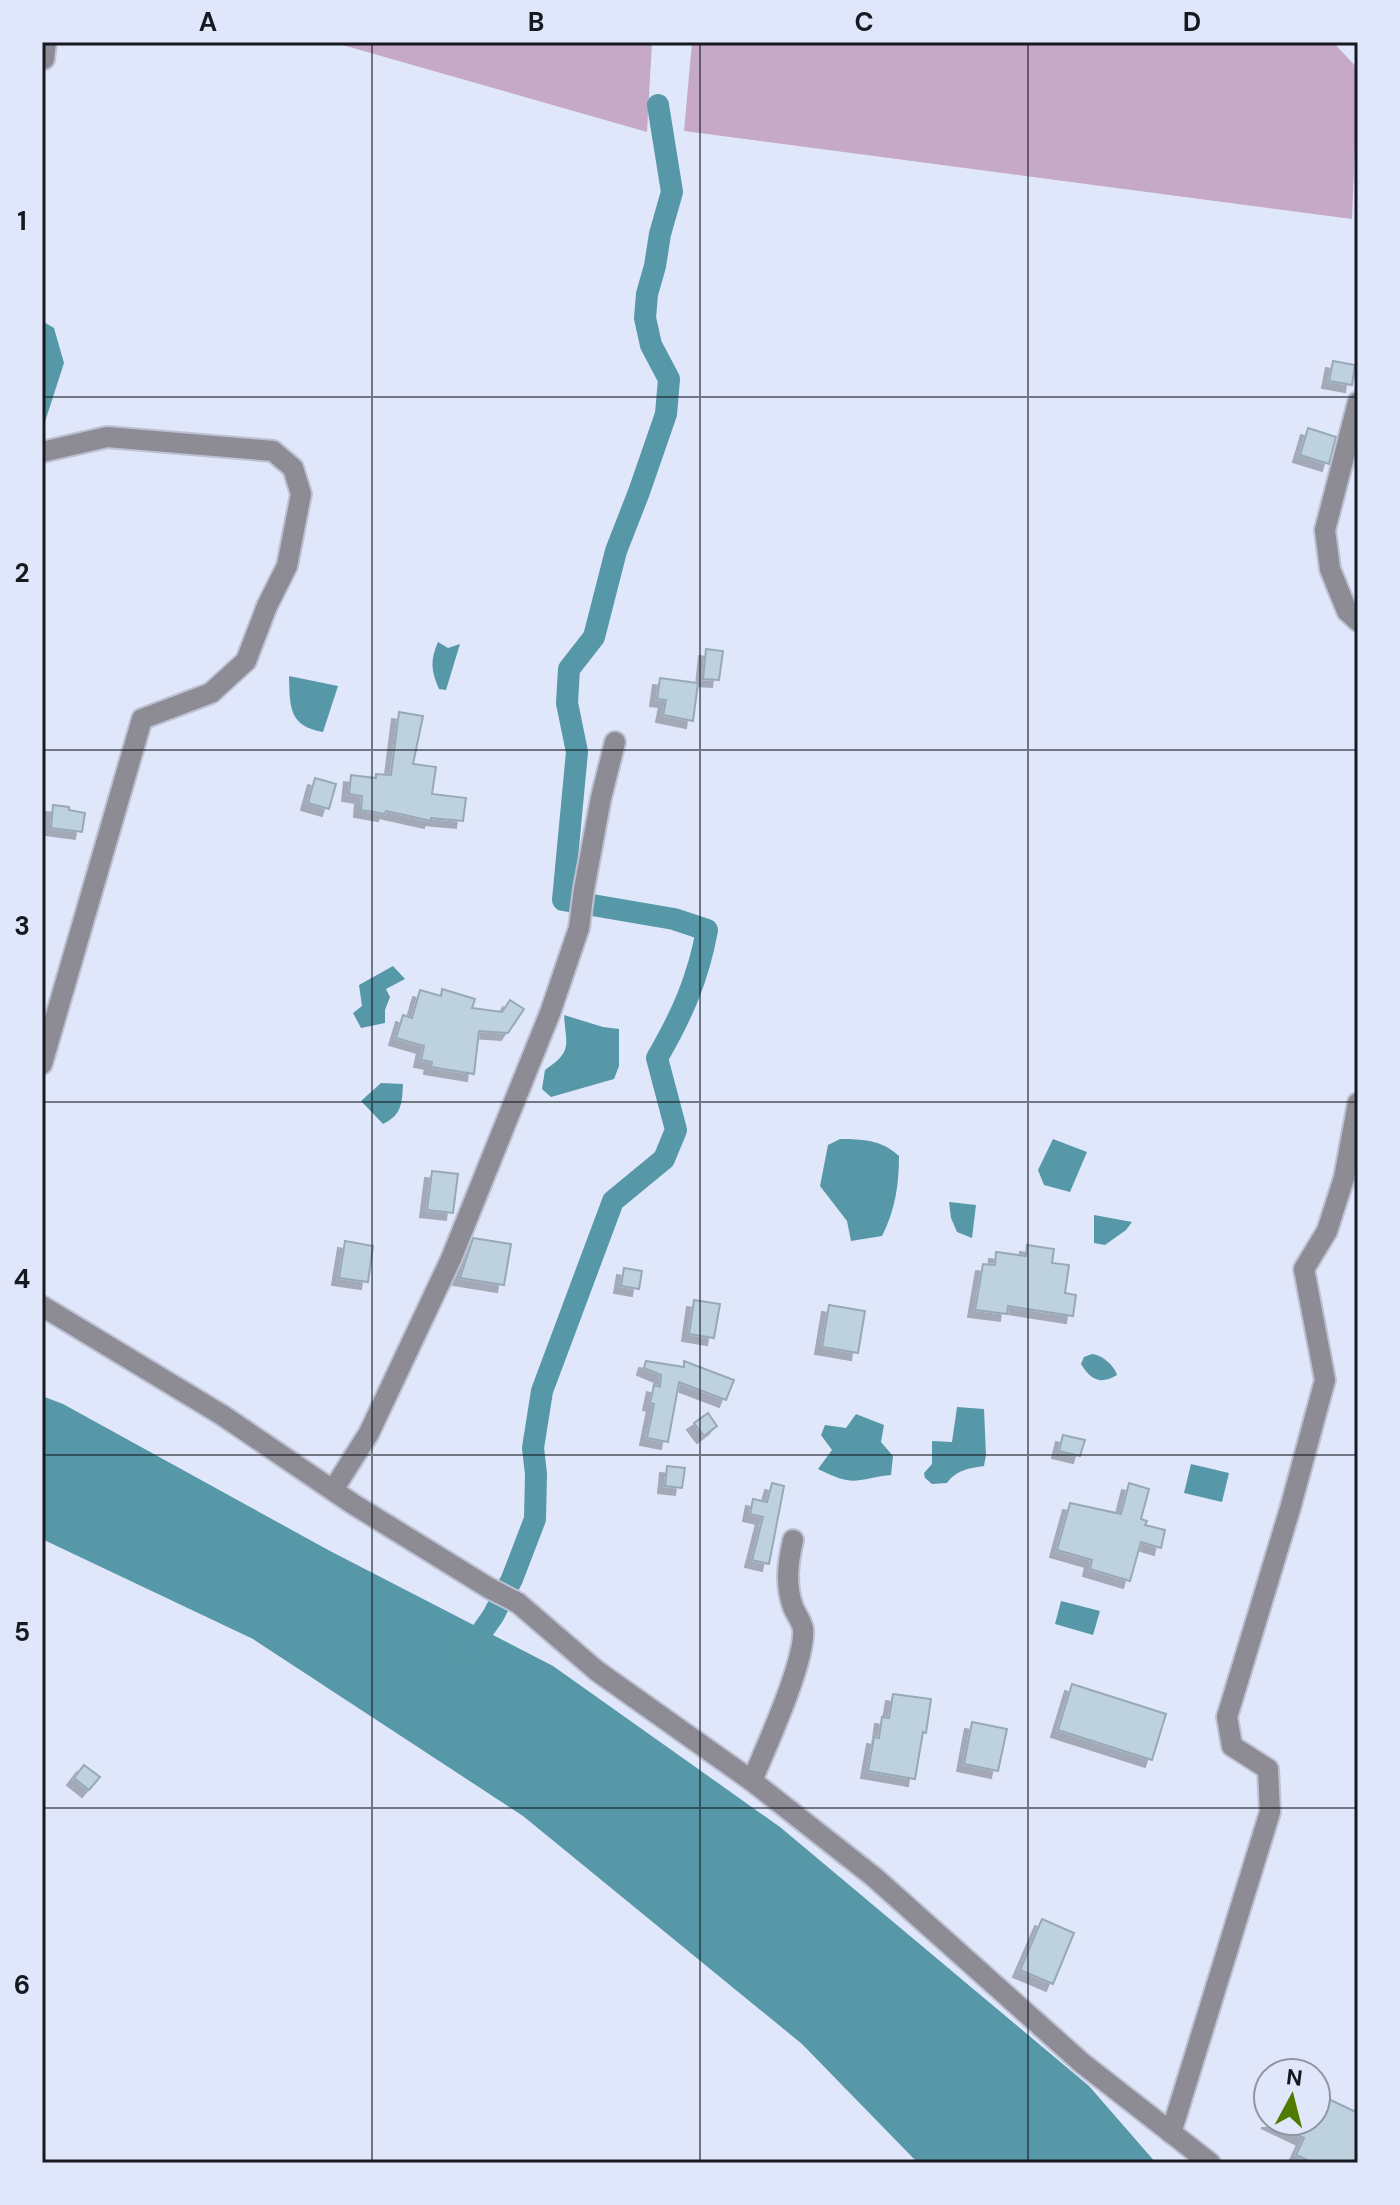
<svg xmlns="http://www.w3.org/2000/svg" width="1400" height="2205" viewBox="0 0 1400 2205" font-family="'DM Sans',sans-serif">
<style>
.green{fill:#c6a9c7}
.water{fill:#5698a7}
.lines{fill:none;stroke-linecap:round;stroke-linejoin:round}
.canal{stroke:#5698a7;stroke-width:22}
.building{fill:#bed1df;stroke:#97a9b7;stroke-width:2;filter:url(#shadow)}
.street-casing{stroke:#bcc2d4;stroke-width:24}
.street{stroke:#8d8b94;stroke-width:20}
.grid{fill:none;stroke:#161920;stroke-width:2;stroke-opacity:0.55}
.neatline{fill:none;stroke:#161920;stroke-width:3}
.grid-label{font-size:26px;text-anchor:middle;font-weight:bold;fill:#161920}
</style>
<defs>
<filter id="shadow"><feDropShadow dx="-7" dy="7" stdDeviation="0" flood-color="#0004"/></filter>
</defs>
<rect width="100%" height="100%" fill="#e0e7fb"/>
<g class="green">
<polygon points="332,42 652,42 647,132"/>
<polygon points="692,42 1333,42 1358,69 1352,219 684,131"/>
</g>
<g class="water">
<polygon points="42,321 54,328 64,363 42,431"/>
<path d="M 438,642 L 448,648 L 460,644 L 446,690 L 439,689 C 431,671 430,660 438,642 Z"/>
<path d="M 289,676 L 338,686 L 323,732 C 288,726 290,706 289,676 Z"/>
<polygon points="393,966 405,979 386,989 390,997 385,1010 385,1023 361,1028 353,1013 362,1006 359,985"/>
<path d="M 564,1015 L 603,1027 L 619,1029 L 619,1066 L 614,1079 L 551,1097 L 542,1089 L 545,1070 C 573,1051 566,1046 564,1015 Z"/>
<path d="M 381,1083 L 403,1084 C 402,1103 402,1115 383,1124 L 361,1101 Z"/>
<path d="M 840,1139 C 863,1139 882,1140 899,1156 C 899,1185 895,1211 882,1236 L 851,1241 L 847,1221 L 820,1186 L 828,1145 Z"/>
<polygon points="1053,1139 1087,1152 1070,1192 1044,1185 1038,1170"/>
<polygon points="949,1202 976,1205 972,1238 957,1232 951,1218"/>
<polygon points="1094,1215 1132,1222 1126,1230 1105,1245 1094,1243"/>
<path d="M 1092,1354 C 1102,1355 1114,1365 1117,1375 C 1100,1385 1091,1380 1081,1364 L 1084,1357 Z"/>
<polygon points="42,1396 63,1404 330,1551 553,1666 780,1827 1089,2086 1156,2163 918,2163 802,2044 523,1816 253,1639 42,1539"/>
<path d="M 957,1407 L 984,1409 L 986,1455 L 984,1466 C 970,1468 956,1470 947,1483 L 932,1484 L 925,1478 L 924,1473 L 932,1464 L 932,1441 L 952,1442 Z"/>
<path d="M 856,1414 L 884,1425 L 881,1442 L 893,1456 L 891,1475 C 854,1479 856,1488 818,1469 L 832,1450 L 821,1435 L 825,1425 L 846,1428 Z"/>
<polygon points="1191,1464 1229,1473 1222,1502 1184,1493"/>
<polygon points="1061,1601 1100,1611 1093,1635 1055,1624"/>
</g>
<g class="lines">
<path class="canal" d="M 467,1653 L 493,1616 L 512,1579 L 535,1519 L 536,1474 L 533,1448 L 542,1391 L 613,1201 L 664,1159 L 676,1130 L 657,1058 C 682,1015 698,979 707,930 L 674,919 L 563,900 L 577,752 L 567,703 L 569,669 L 594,637 L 616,551 L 639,492 L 666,414 L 669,379 L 651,345 L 645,318 L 647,294 L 655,266 L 660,234 L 672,192 L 658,105"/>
</g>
<g class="building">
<polygon points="1333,361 1355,365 1352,385 1329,381"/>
<polygon points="1308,428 1336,437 1329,464 1300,455"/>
<polygon points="706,649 723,651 719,680 703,679"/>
<polygon points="660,678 698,683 693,721 663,715 666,700 657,699"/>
<polygon points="399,712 423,716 413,764 436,767 432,794 466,798 463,821 431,818 431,821 386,811 385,814 361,810 362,796 349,794 351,775 376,778 376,774 391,775"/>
<polygon points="315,778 336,784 329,809 308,803"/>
<polygon points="53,805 69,807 69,810 85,813 82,832 51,828"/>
<polygon points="442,989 475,999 472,1008 502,1012 510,1000 524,1009 508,1033 479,1031 474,1074 431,1067 432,1062 421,1060 424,1046 396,1038 403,1015 412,1018 420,990 441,996"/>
<polygon points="432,1171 458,1174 453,1213 427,1210"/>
<polygon points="473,1238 511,1244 504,1285 460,1278"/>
<polygon points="345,1241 373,1246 368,1282 339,1278"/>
<polygon points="1027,1245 1054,1249 1052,1263 1069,1265 1065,1293 1076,1295 1073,1316 1008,1306 1007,1314 975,1310 983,1264 995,1265 996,1252 1026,1256"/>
<polygon points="624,1268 642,1271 639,1289 621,1286"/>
<polygon points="694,1300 720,1304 714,1338 689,1334"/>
<polygon points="829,1305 865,1311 858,1353 822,1347"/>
<polygon points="646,1361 684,1367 684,1361 734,1380 726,1400 679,1382 668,1442 647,1438 654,1404 650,1403 654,1385 660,1387 661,1375 644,1368"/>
<polygon points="708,1413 717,1426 704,1436 694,1423"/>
<polygon points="1063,1435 1085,1440 1080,1456 1059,1451"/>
<polygon points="667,1466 685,1468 682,1488 665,1486"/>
<polygon points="772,1483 784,1486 769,1564 752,1560 763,1517 750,1514 753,1499 767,1502"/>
<polygon points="1129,1483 1149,1489 1141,1519 1147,1521 1145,1525 1165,1530 1161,1548 1141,1542 1130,1581 1090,1569 1092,1560 1057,1550 1070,1503 1121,1514"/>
<polygon points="1072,1684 1166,1714 1152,1760 1058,1730"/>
<polygon points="893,1694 931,1699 926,1733 923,1732 915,1779 868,1771 874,1737 879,1738 882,1717 889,1718"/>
<polygon points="972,1722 1007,1729 998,1771 964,1764"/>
<polygon points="84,1765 100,1777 89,1790 74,1778"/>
<polygon points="1042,1919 1074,1933 1053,1984 1020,1970"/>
<polygon points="1316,2093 1358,2113 1358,2163 1314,2163 1296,2155 1304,2138 1268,2121 1316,2121"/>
</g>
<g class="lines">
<defs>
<g id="street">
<polyline points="44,59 46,42"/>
<polyline points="1358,402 1325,530 1330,569 1347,611 1358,621"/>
<polyline points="42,452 107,437 273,451 293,468 301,494 287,566 267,606 246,661 211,693 142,719 42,1064"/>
<polyline points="42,1306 222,1415 353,1504 489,1588 518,1603 597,1671 752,1781 874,1877 1082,2063 1210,2163"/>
<polyline points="333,1490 369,1433 451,1259 550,1013 579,928 584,889 601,798 615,742"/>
<path d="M 752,1781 C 765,1749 806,1661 803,1629 C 802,1622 796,1614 793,1607 C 785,1584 788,1563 793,1540"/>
<polyline points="1171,2133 1270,1812 1268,1769 1232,1746 1227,1717 1290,1509 1325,1380 1304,1269 1327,1231 1344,1178 1358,1103"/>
</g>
</defs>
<use href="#street" class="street-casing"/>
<use href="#street" class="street"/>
</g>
<path class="grid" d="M 372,42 L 372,2163M 700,42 L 700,2163M 1028,42 L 1028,2163M 42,397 L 1358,397M 42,750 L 1358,750M 42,1102 L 1358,1102M 42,1455 L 1358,1455M 42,1808 L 1358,1808"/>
<rect width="1400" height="2205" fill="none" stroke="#e0e7fb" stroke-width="88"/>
<g transform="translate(1292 2097) rotate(7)"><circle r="38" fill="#e0e7fb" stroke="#8f95a3" stroke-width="2"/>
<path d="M0-6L14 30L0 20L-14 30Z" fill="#4f7c00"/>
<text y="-12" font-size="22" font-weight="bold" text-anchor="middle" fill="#161920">N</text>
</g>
<rect x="44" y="44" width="1312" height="2117" class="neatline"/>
<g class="grid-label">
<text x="208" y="31">A</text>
<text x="536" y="31">B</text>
<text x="864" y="31">C</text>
<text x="1192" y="31">D</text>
<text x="22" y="230">1</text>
<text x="22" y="582">2</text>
<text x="22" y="935">3</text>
<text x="22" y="1288">4</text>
<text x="22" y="1641">5</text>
<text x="22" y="1994">6</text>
</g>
</svg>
